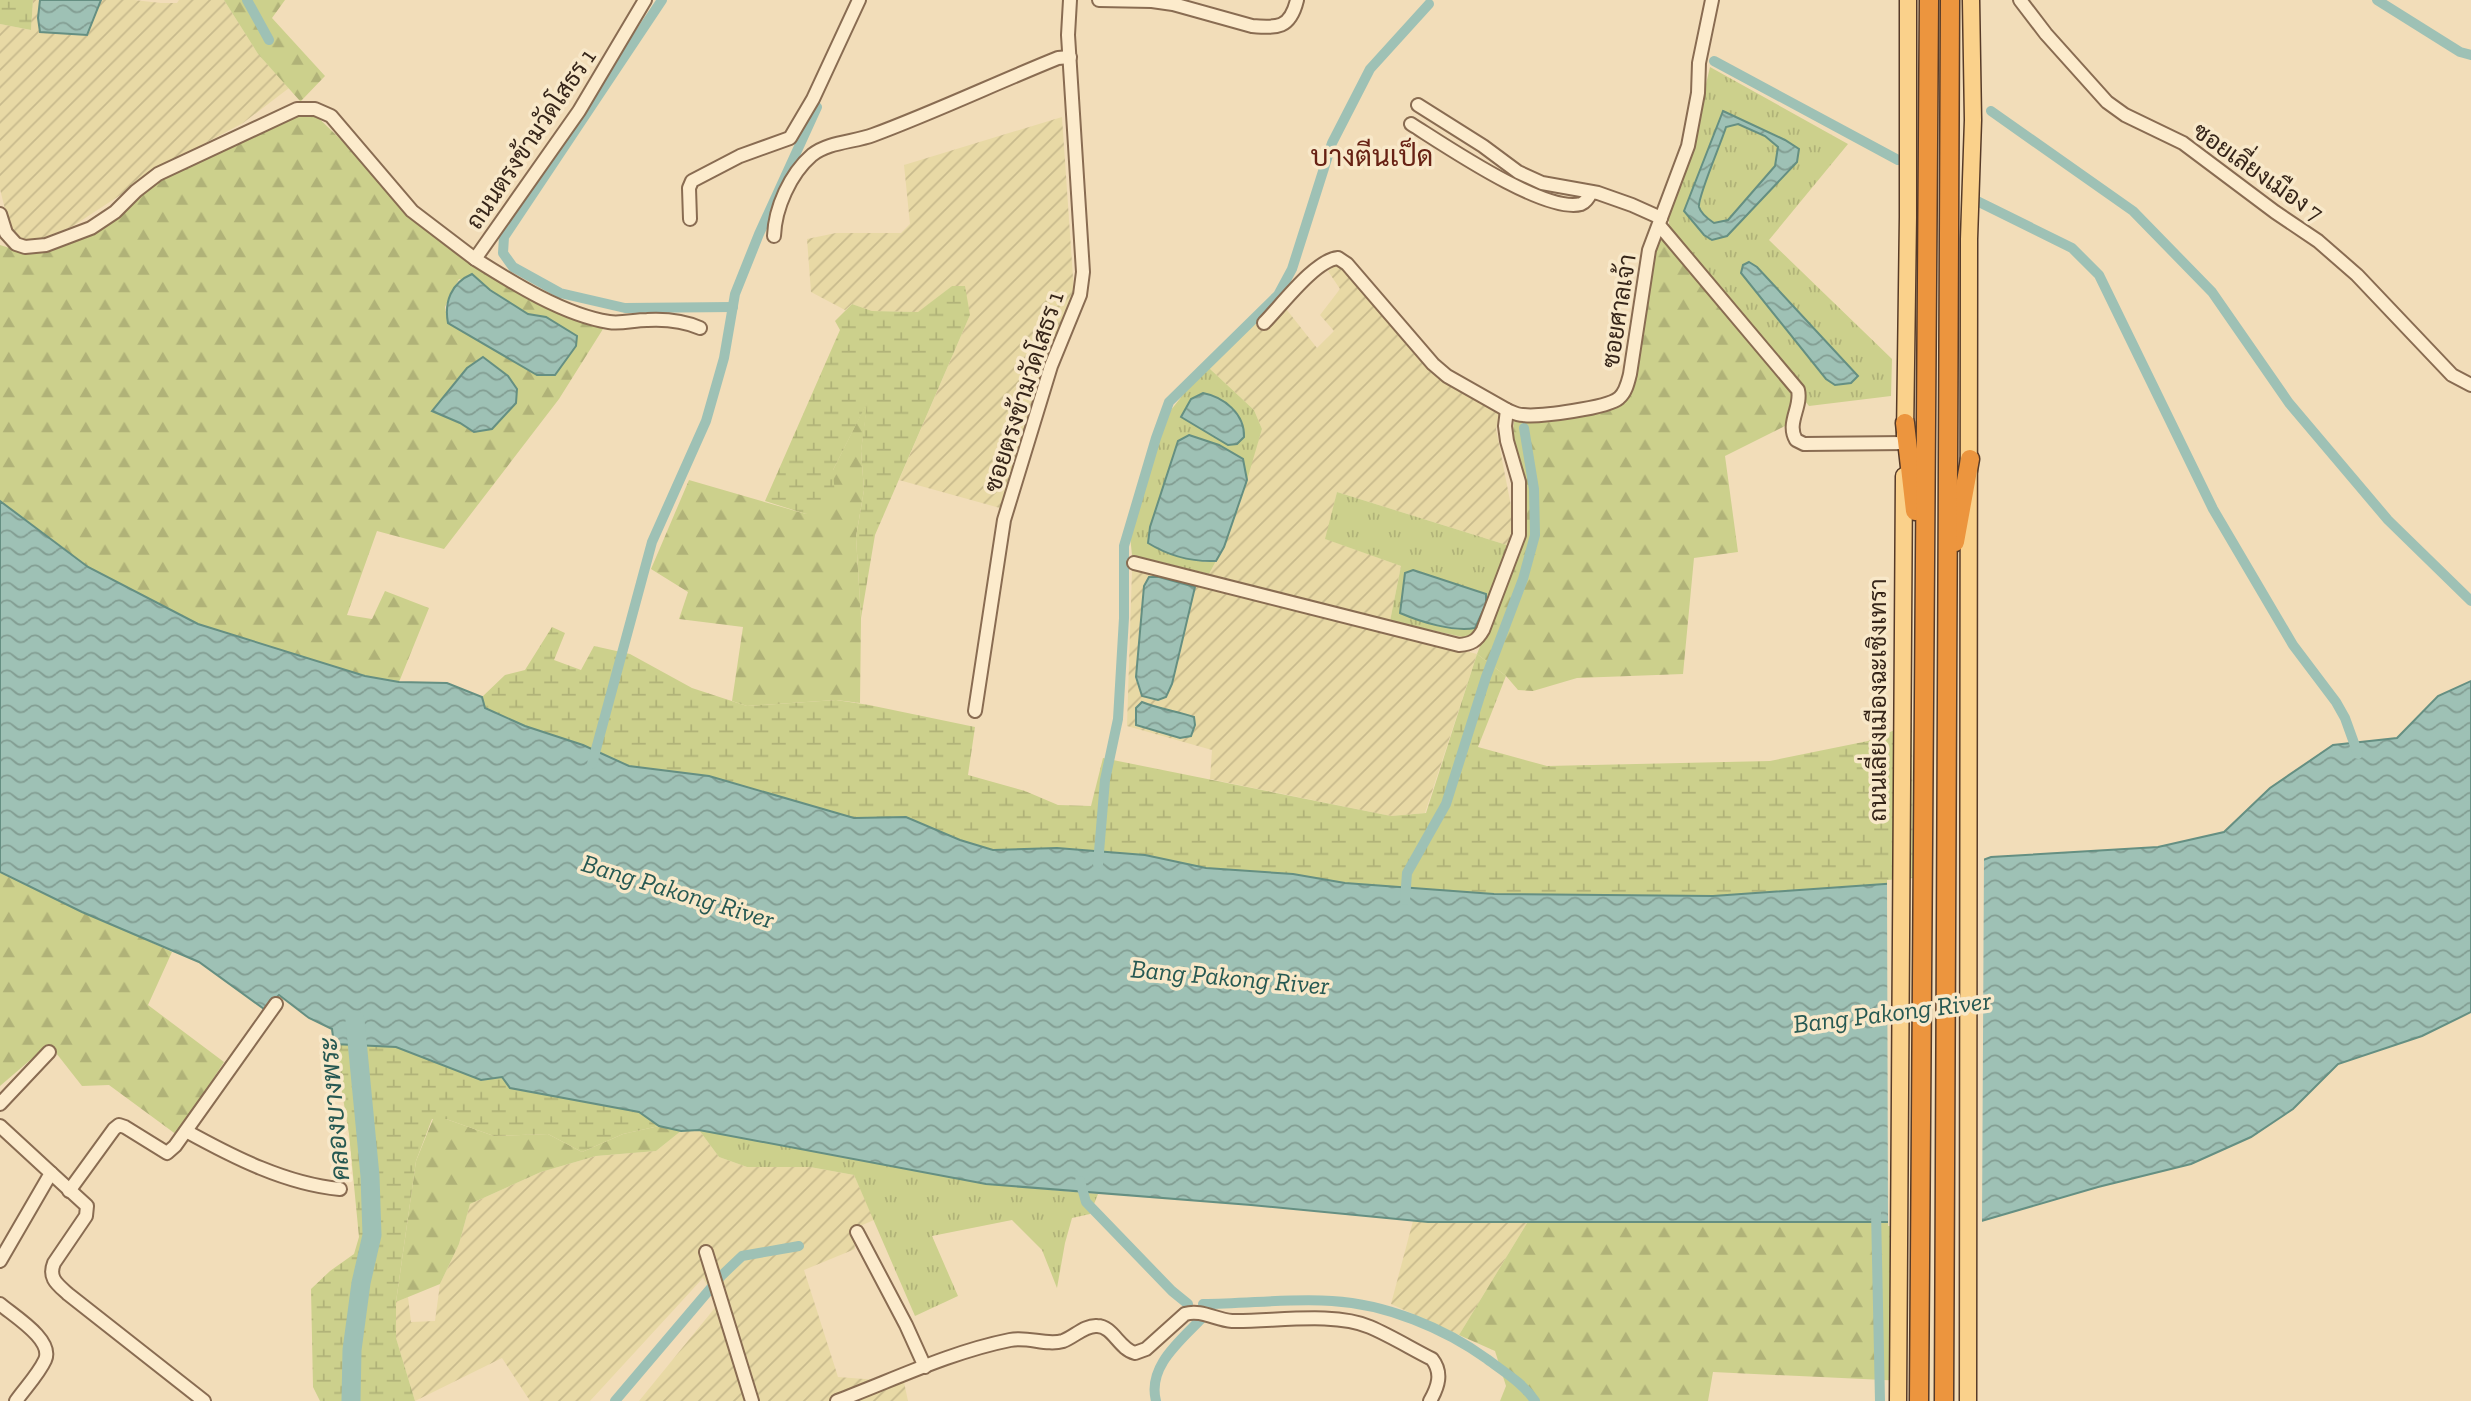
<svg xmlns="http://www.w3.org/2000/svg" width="2471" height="1401" viewBox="0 0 2471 1401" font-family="'Zilla Slab',Sarabun,serif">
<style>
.farmland{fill:url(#farmland-furrows);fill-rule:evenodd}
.grass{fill:url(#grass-tufts)}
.forest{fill:url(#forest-firs);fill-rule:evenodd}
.wetland{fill:url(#wetland-marsh)}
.water{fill:url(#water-waves);stroke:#658f82;stroke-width:2;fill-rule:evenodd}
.pier{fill:#f2ddb9}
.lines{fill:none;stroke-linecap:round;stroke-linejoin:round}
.canal{stroke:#9ec1b5;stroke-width:10}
.river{stroke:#9ec1b5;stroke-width:19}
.minor-casing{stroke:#896c52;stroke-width:16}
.major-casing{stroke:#563a28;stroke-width:19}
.highway-casing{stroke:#563a28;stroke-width:21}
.minor{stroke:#fcebcc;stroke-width:12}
.major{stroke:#fad18b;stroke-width:16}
.highway{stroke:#ec953e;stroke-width:18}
.labels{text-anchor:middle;stroke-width:7;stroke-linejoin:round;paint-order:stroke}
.street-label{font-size:24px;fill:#362519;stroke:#f8e8c9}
.water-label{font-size:26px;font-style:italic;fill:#265852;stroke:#f8e8c9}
.quarter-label{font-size:28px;fill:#672114;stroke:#f8e8c9}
</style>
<defs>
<pattern id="farmland-furrows" width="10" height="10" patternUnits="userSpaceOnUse" patternTransform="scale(1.75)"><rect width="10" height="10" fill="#e8d9a5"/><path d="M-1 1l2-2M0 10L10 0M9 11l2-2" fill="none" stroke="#c8ba8d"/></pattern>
<pattern id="grass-tufts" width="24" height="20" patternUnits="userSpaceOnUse" patternTransform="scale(1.75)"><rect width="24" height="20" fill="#ccd08c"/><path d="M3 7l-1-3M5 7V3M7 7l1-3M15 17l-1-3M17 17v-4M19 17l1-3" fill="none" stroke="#b0b278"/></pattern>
<pattern id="forest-firs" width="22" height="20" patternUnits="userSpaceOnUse" patternTransform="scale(1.75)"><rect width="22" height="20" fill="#ccd08c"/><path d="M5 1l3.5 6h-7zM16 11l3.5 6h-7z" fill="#b0b278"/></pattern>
<pattern id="wetland-marsh" width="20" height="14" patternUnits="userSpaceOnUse" patternTransform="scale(1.75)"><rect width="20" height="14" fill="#ccd08c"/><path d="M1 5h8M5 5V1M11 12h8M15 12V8" fill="none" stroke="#b0b278"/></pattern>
<pattern id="water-waves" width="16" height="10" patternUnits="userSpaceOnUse" patternTransform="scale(1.75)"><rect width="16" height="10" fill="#9ec1b5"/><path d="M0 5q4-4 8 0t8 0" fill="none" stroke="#829d92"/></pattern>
</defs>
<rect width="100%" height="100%" fill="#f2ddb9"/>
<g class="farmland">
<polygon points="33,0 40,0 38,18 86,35 101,0 134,0 161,3 177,3 179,0 224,0 258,54 289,88 243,123 177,158 73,226 38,240 17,240 9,225 0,189 0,24 31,30"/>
<polygon points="1062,117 1074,292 1050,348 1000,508 899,480 970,315 952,286 919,312 872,311 852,304 845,310 811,292 807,239 836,233 901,233 910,224 904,165"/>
<polygon points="1339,263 1414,354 1500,413 1496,429 1514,521 1510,546 1337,492 1326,539 1401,566 1390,621 1209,574 1224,546 1262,429 1254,410 1209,368 1279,300 1317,348 1334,331 1320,315 1340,289 1328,271"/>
<path d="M 1132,570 L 1148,571 L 1477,654 L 1425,813 L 1391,816 L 1210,779 L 1212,750 L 1127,726 ZM 1159,577 L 1195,588 L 1172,684 L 1166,697 Z"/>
<polygon points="699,1130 719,1157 747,1167 810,1167 854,1175 874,1220 853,1229 855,1249 804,1270 838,1377 904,1382 908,1401 639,1401 718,1304 703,1278 590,1401 530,1401 502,1358 415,1401 396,1338 396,1302 408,1297 411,1322 435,1321 440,1284 459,1244 470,1204 541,1172 596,1156 656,1151 681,1131"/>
<polygon points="1413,1221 1527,1223 1459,1335 1391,1304"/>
</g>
<g class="grass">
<polygon points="1710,67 1848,144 1769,240 1892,359 1891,396 1809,406 1669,228 1669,217 1690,152"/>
<polygon points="1209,368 1254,410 1262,429 1247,480 1243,459 1178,441 1150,527 1148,543 1205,562 1216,561 1209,574 1132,555 1130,536 1167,415 1190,386"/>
<polygon points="1337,492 1510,546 1475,636 1467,638 1390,621 1401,566 1325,539"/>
<polygon points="699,1130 986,1184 1098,1194 1090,1214 1072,1218 1065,1243 1057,1288 1042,1250 1012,1220 932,1236 958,1296 915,1316 854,1175 810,1167 747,1167 719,1157"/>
</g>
<g class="forest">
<path d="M 224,0 L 285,0 L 272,18 L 325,76 L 301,101 L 461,256 L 603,329 L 559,399 L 444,549 L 377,531 L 347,615 L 372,619 L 385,591 L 429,608 L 399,682 L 365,676 L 198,624 L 88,567 L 0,501 L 0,245 L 29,254 L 161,181 L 300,101 L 258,54 ZM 459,279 L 490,290 L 528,314 L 546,317 L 448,323 L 445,307 ZM 467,368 L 474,432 L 460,423 L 432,411 Z"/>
<polygon points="1662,235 1792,391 1799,419 1725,456 1738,552 1694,558 1683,674 1577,678 1533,691 1518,690 1506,676 1477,654 1525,533 1513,436 1514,420 1588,413 1625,400 1657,243"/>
<polygon points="868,400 861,451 864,490 856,537 861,618 860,703 836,700 747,706 732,701 743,627 679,619 688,592 651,569 689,480 806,514 833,470"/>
<polygon points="0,872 172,952 148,1005 224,1062 177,1135 109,1085 82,1086 49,1044 0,1086"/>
<polygon points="433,1119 446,1119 494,1136 548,1134 582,1152 623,1134 659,1126 681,1131 656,1151 596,1156 541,1172 470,1204 459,1244 440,1284 396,1302 416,1161"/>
<polygon points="1908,1222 1905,1381 1713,1372 1708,1401 1500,1401 1506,1386 1495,1351 1459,1335 1527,1223"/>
</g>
<g class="wetland">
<polygon points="0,0 33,0 31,30 0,24"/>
<polygon points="952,286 965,286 970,315 875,535 861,618 856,537 864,490 861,451 867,403 833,470 835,497 806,514 765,501 840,330 835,321 852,304 872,311 918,312"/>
<polygon points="552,627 565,633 554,660 581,670 594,646 630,654 692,688 747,706 836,700 869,705 975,727 968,775 1025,791 1058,805 1091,806 1103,758 1391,816 1426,813 1477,654 1506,676 1478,747 1547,766 1770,761 1868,741 1912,723 1913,881 1802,891 1713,896 1494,894 1345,883 1293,874 1206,868 1145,855 1057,848 993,850 960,840 906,817 854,818 709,776 629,766 583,745 525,726 485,708 482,697 505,675 525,670"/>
<polygon points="334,1044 396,1047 481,1080 502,1077 510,1088 639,1112 659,1126 623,1134 582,1152 548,1134 494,1136 446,1119 432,1119 416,1161 396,1302 396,1338 415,1401 320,1401 313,1387 311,1289 330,1271 354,1254 359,1237 349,1134"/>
</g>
<g class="water">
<polygon points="40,0 101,0 87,35 40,32 38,18"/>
<path d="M 1723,111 L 1785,140 L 1799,149 L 1797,162 L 1727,236 L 1712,240 L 1704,235 L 1684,211 ZM 1738,124 L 1765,136 L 1778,147 L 1775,166 L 1728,220 L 1714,223 C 1708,219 1701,214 1699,207 C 1697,198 1722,141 1726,127 Z"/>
<polygon points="1749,262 1757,267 1858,376 1851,383 1835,385 1826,379 1741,273 1743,265"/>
<path d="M 472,274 L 490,290 L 528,314 L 546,317 L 577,336 L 576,346 L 555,375 L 537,375 L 448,323 C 444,302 451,283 472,274 Z"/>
<polygon points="483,357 508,376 517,389 516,403 492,429 474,432 460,423 432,411 467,368"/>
<path d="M 1203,393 C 1224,397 1245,414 1244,437 L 1237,444 L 1228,445 L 1181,417 L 1191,399 Z"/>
<path d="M 1189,435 L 1219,445 L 1243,459 L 1247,480 L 1224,547 L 1216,561 C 1192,562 1169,556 1148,543 L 1150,527 L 1178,441 Z"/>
<polygon points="0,501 88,567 198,624 365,676 399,682 447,683 482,697 485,708 525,726 583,745 629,766 709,776 854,818 906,817 960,840 993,850 1057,848 1145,855 1206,868 1293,874 1345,883 1494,894 1713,896 1927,881 1991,857 2158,847 2224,832 2270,788 2333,745 2397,738 2438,696 2471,681 2471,1012 2422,1036 2338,1064 2293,1109 2251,1137 2191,1164 2098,1187 1978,1222 1428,1222 1251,1205 986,1184 699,1130 681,1131 659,1126 639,1112 510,1088 502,1077 481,1080 396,1047 334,1044 332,1029 309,1018 279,995 264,1009 199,962 82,912 0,872"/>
<path d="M 1413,570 L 1486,594 L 1486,604 L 1475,628 C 1453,632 1421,622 1400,613 L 1405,573 Z"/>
<polygon points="1159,577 1195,587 1172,684 1166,697 1158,700 1142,696 1136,677 1144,586 1149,577"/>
<path d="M 1142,702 C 1159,709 1176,711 1194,717 L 1195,725 L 1191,736 L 1180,738 L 1136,725 L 1136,708 Z"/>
</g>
<polygon class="pier" points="1984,856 1982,1224 1888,1226 1887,880 1927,877"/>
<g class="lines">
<g class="canal">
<polyline points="247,0 269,40"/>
<polyline points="662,0 504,237 503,253 513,267 560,293 625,308 733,307"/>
<polyline points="2377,0 2460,52 2471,55"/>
<polyline points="1714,61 1898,160"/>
<polyline points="1991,111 2133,211 2212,292 2289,403 2388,520 2471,601"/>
<polyline points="1977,201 2072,248 2099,275 2213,509 2293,645 2336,702 2345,718 2358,754"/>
<polyline points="592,764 652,542 706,421 724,358 735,294 759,234 817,107"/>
<polyline points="1098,864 1105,780 1118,719 1124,618 1124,546 1156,438 1169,402 1278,295 1292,269 1332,143 1370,69 1429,4"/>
<polyline points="1405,900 1407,873 1446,804 1486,677 1523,579 1535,535 1534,489 1524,428"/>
<polyline points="1080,1181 1086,1202 1172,1291 1188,1304"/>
<polyline points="1876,1211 1880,1401"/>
<path d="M 1203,1304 C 1246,1304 1290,1298 1332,1301 C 1386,1304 1444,1328 1487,1359 C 1504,1372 1523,1383 1535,1401"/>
<polyline points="615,1401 722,1275 742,1256 799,1246"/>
<path d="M 1156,1401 C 1146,1362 1189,1335 1210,1309"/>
</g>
<polyline class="river" points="351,1401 352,1350 361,1283 372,1235 370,1176 355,1020"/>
<defs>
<g id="minor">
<path d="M 1099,0 L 1152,1 L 1173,4 L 1252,26 C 1277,28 1290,29 1297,0"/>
<polyline points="2020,0 2046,34 2107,102 2125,115 2183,143 2275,212 2318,241 2357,275 2452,375 2471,385"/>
<polyline points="1418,105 1483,146 1518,172 1542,183 1598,193 1632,205 1661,218"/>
<path d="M 1411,124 C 1443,144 1545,214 1581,204 C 1586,202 1589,197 1591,192"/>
<polyline points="0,214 6,233 16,244 25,247 46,245 91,228 115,212 136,191 158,174 297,109 315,109 331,116 412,211 475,259 579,111 645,0"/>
<polyline points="690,219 689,188 692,181 740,156 790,138 813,99 859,0"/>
<path d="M 1659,225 L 1798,390 C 1802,407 1786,423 1796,440 L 1804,444 L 1905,443"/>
<path d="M 774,236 C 775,208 790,174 812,155 C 828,142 854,142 873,135 C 935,112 996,83 1058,58 L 1070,57"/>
<path d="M 475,259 C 513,283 564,315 609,322 C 621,324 634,320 647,320 C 665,319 684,321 700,328"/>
<path d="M 1264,323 C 1281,306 1315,260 1338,258 L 1347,264 L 1433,364 L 1447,376 L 1507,410 C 1512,412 1517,415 1523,415 C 1539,417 1608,408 1619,398 C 1626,392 1628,382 1630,374 L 1649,250 L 1688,146 L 1698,93 L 1699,63 L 1712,0"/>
<path d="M 1134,563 L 1459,645 C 1471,644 1477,641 1483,630 L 1519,535 L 1519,482 L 1507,441 L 1505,426 L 1507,410"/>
<polyline points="975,711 1004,520 1051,366 1080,295 1083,272 1068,35 1070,0"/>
<polyline points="0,1104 49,1052"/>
<polyline points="0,1126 51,1173 0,1261"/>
<path d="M 186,1131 C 233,1157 286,1184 340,1189"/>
<path d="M 51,1173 L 87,1206 L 86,1216 L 54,1263 C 48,1278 57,1284 68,1294 L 204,1401"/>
<polyline points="69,1191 114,1129 119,1125 125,1127 167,1153 175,1146 276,1004"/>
<polyline points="857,1232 906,1325 925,1367"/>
<polyline points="706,1252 752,1401"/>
<path d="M 0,1304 C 14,1316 54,1340 45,1360 C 38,1375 25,1388 16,1401"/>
<path d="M 837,1401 C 893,1380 950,1352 1010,1340 C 1028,1336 1046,1346 1063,1341 C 1074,1337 1085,1325 1097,1326 C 1113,1326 1119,1349 1135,1353 L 1146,1349 L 1185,1314 C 1201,1309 1216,1320 1232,1321 C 1272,1322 1334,1311 1370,1327 C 1391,1336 1412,1349 1432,1359 C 1443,1373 1438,1387 1430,1401"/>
</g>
<g id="major">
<polyline points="1905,436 1908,217 1908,0"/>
<polyline points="1898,1401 1904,476"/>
<polyline points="1968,1401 1969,239 1973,120 1971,0"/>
</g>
<g id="highway">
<polyline points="1905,423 1915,511"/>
<polyline points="1955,542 1970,459"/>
<polyline points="1919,1401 1929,0"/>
<polyline points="1944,1401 1950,0"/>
</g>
</defs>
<use href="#minor" class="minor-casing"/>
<use href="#major" class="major-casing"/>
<use href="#highway" class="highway-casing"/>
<use href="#minor" class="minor"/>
<use href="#major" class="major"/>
<use href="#highway" class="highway"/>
</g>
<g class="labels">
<g class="street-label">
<text transform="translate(531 139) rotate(-56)" y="8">ถนนตรงข้ามวัดโสธร 1</text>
<text transform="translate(2258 172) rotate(35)" y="8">ซอยเลี่ยงเมือง 7</text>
<text transform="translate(1619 311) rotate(-81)" y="8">ซอยศาลเจ้า</text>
<text transform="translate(1024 392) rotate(-72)" y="8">ซอยตรงข้ามวัดโสธร 1</text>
<text transform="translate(1878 700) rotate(-90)" y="8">ถนนเลี่ยงเมืองฉะเชิงเทรา</text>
</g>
<g class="water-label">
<text transform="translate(678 891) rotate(17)" y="9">Bang Pakong River</text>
<text transform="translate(1230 977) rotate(5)" y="9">Bang Pakong River</text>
<text transform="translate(1892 1012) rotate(-7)" y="9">Bang Pakong River</text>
<text transform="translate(334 1109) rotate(-95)" y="9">คลองบางพระ</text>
</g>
<g class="quarter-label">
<text x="1372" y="166">บางตีนเป็ด</text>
</g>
</g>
</svg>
